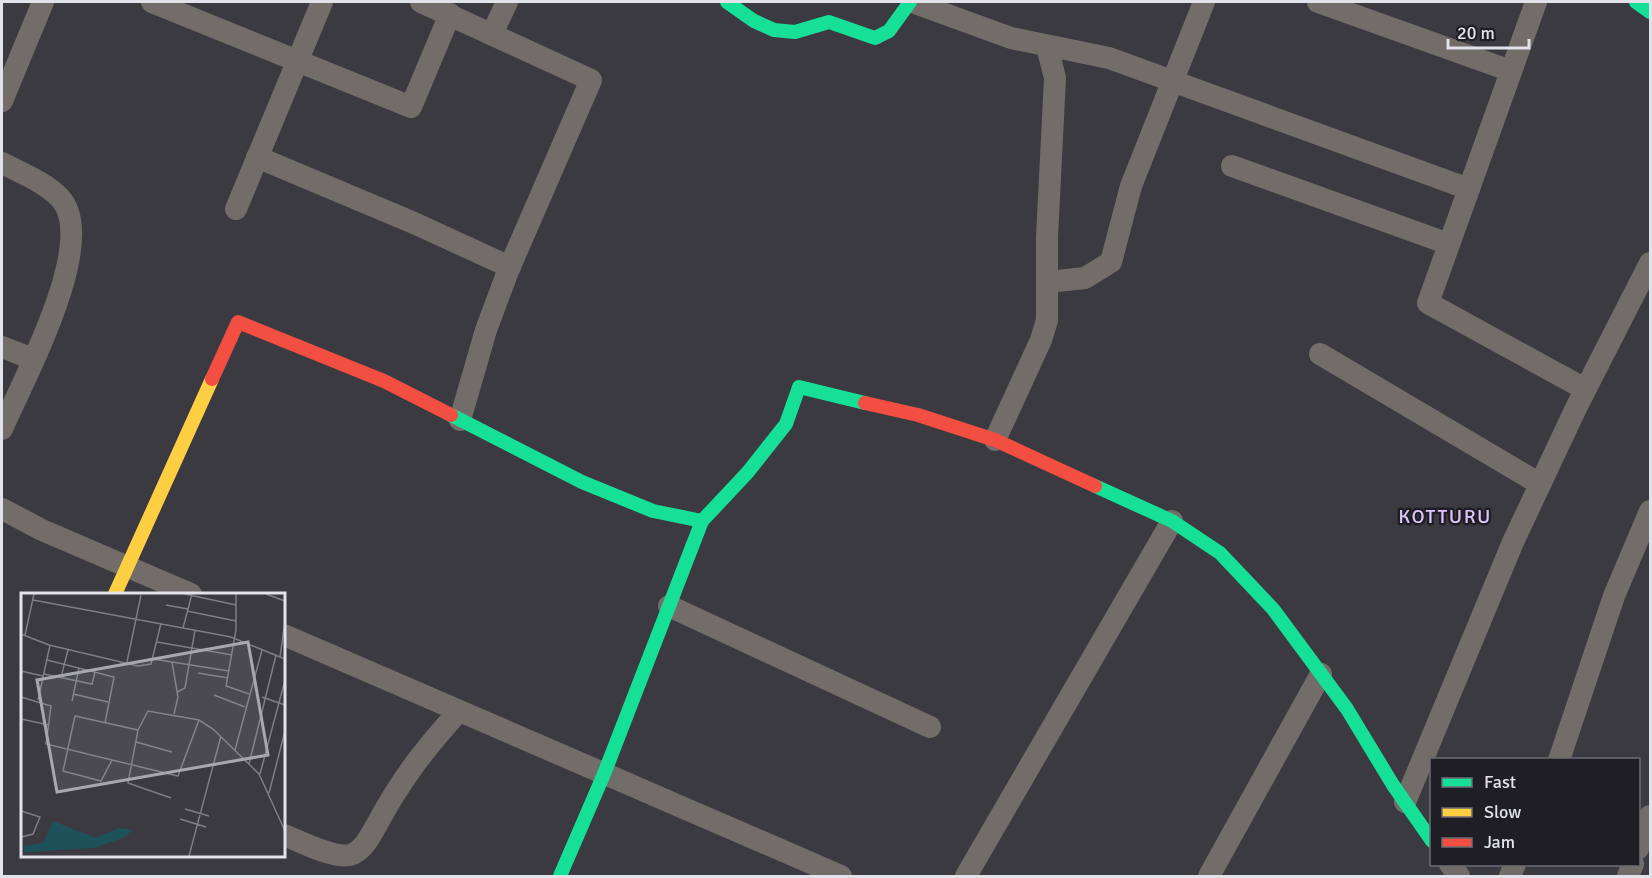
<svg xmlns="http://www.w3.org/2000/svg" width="1652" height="878" viewBox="0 0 1652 878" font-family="Signika,sans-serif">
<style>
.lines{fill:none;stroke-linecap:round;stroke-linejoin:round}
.street{stroke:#726d68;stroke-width:22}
.fast{stroke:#16e098;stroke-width:14}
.slow{stroke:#ffcf43;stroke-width:14}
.jam{stroke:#f24e42;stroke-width:14}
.labels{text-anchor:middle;stroke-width:5;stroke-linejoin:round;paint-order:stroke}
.quarter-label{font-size:20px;letter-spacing:1.5px;fill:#dfc5fc;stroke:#1e1e24}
.inset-road{fill:none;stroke:#7d7d84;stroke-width:1.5}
.view{fill:#a7a7af;fill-opacity:0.15;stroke:#a7a7af;stroke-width:3}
.inset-edge{fill:none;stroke:#e2e2eb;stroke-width:3}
</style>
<rect width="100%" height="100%" fill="#3a3a40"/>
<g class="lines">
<g class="street">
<polyline points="152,2 411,107 450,14"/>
<polyline points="421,2 591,80 508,271 486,330 460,420"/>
<polyline points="912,2 1011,38 1109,58 1469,189"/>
<polyline points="1318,2 1511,71"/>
<polyline points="1536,2 1428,303 1585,389"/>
<polyline points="492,34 507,2"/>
<polyline points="2,101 43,2"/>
<polyline points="257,157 414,223 510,267"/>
<path d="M 2,163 C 21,173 45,182 60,198 C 100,241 22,382 2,429"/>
<polyline points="1232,166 1449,244"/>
<polyline points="236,209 322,2"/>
<polyline points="1048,282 1085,278 1111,262 1131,186 1204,2"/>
<polyline points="2,347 33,359"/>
<polyline points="1320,354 1540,484"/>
<polyline points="995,440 1041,340 1047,320 1047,237 1055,78 1047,46"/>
<polyline points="2,509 42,530 191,594"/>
<polyline points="669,606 930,727"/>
<polyline points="284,635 841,876"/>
<polyline points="1559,760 1614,596 1650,511"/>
<polyline points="1405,802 1513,542 1576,408 1650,263"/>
<path d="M 284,835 C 300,841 337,861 353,854 C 365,848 370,836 376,826 C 402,778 423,751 459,711"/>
<polyline points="1638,849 1650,816"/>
<polyline points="1450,864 1459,876"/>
<polyline points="966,876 1172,521"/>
<polyline points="1209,876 1321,674"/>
<polyline points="1510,876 1515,864"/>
<polyline points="1628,876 1633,864"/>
</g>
<g class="fast">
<polyline points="727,2 754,21 774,30 795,32 829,22 875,38 889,31 910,2"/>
<polyline points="1636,2 1650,12"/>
<polyline points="451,415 582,482 653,511 702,521"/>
<polyline points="1095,486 1172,521 1220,553 1273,609 1347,709 1393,785 1432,841"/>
<polyline points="560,876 604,774 702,521 748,472 786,424 799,387 865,403"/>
</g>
<polyline class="slow" points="115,594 212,379"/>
<g class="jam">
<polyline points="212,379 238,322 384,381 451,415"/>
<polyline points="865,403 918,415 995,440 1095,486"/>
</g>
</g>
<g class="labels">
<g class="quarter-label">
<text x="1445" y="523">KOTTURU</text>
</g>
</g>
<g transform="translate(21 593)">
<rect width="264" height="264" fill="#3a3a40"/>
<path d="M 32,228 L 75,245 L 98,235 L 112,237 L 102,245 L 72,255 L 3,259 L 3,253 L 22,250 Z" fill="#1e525b"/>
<path class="inset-road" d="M 164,1 L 215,12M 215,1 L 215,37 L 205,93 L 228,101M 245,1 L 264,8M 12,7 L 210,44 L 264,66M 145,12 L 167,16M 166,18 L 215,28M 162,35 L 171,1M 0,41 L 28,52 L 117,73 L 130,71 L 140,30M 4,42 L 13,1M 136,49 L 211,62M 259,64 L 264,28M 132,66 L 208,78M 26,67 L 93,84 L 84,130M 106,69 L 120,2M 151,69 L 157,104 L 153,121M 0,78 L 22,83M 177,80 L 207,85M 23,81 L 71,91 L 74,79M 40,84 L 47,57M 156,99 L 164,95 L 174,37M 52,101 L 87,109M 193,102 L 224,114M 0,104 L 30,113 L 25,151 L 157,183 L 178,127M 241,104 L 264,112M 17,107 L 29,52M 51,108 L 58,75M 0,126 L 28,132M 115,149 L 151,159M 214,157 L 241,57M 91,167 L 80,188 L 42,178 L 54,123 L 117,137M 228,171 L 255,62M 239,181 L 264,87M 248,200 L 264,138M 150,205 L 107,190 L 117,137 L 127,118 L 178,127 L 192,136 L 238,181 L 264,238M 164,216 L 188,223M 0,218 L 19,224 L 12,241 L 0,244M 159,226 L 185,234M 168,263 L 200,143"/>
<path class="view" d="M 227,49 L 247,162 L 36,199 L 16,87 Z"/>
<rect width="264" height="264" class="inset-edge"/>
</g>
<rect width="1652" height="878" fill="none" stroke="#e2e2eb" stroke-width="6"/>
<rect x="1430" y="758" width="210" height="108" fill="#1e1e24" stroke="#6c6c74" stroke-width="1.5"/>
<rect x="1442" y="778" width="30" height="9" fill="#16e098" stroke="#6c6c74" stroke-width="1.5"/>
<text x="1484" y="788" font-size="18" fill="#e2e2eb">Fast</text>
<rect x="1442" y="808" width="30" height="9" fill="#ffcf43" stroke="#6c6c74" stroke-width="1.5"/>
<text x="1484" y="818" font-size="18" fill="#e2e2eb">Slow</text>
<rect x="1442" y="838" width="30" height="9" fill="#f24e42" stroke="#6c6c74" stroke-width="1.5"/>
<text x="1484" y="848" font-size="18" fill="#e2e2eb">Jam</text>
<path d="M1448 39v9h81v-9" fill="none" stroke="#e2e2eb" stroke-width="3"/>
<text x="1457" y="39" font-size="18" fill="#e2e2eb" stroke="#1e1e24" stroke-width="4.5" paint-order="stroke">20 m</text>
</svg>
